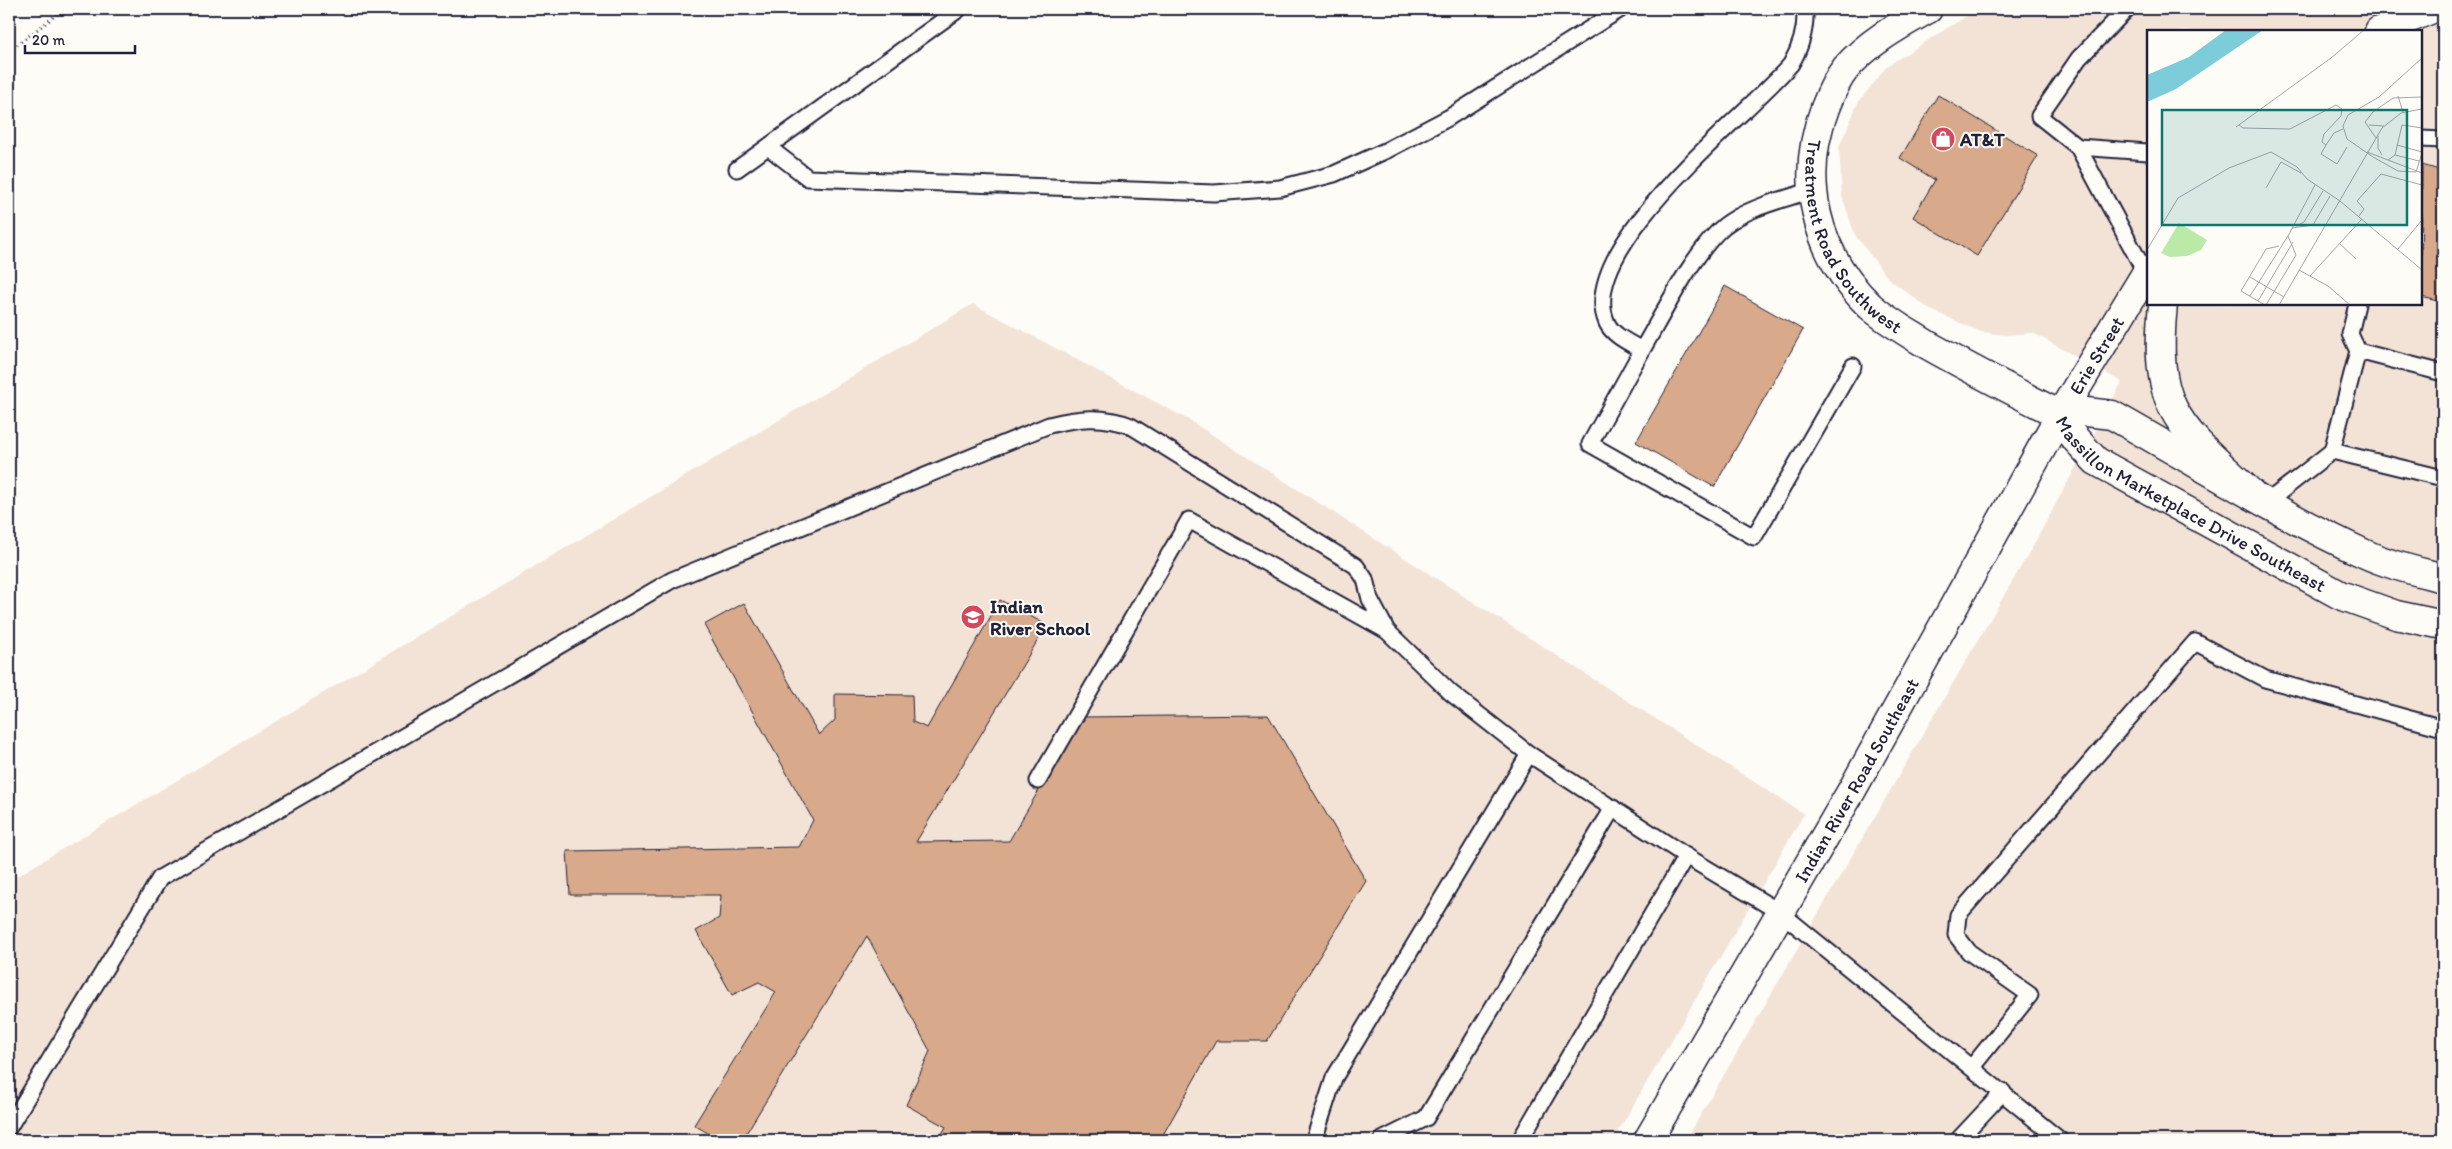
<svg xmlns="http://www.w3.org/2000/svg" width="2452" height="1149" viewBox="0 0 2452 1149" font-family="Itim,sans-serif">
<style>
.built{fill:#f2e3d6;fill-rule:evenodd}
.building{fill:#d8a98a;stroke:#22223b}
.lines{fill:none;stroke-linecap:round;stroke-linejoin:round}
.service-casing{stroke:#22223b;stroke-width:19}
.minor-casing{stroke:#22223b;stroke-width:31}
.tertiary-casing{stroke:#22223b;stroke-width:31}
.path{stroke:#22223b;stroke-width:3;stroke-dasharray:1 4;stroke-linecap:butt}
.service{stroke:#fdfcf7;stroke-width:15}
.minor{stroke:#fdfcf7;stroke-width:28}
.tertiary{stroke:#fdfcf7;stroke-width:28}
.labels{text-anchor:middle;stroke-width:4;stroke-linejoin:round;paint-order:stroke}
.poi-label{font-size:19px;font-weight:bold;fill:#22223b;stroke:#fdfcf7;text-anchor:start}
.street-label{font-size:19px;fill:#22223b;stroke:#fdfcf7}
.inset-road{fill:none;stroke:#a5a5ac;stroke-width:1}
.view{fill:#0f766e;fill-opacity:0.15;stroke:#0f766e;stroke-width:2.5}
.inset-edge{fill:none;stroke:#22223b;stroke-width:2.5}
</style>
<rect width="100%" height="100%" fill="#fdfcf7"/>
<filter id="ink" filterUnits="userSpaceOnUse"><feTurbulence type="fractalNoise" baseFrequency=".02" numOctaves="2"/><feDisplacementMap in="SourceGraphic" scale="10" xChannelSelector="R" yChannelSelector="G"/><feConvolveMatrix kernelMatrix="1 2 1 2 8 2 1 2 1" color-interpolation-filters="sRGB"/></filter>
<g filter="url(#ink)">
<g class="built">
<path d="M 1978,9 L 2443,9 L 2443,1140 L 1686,1140 L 2033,546 L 2122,382 L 2033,333 L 2006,335 L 1981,332 L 1929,309 L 1888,278 L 1855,235 L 1842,196 L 1839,147 L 1858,103 L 1887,66 ZM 2148,31 L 2421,31 L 2421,304 L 2148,304 Z"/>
<polygon points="973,304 1189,420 1804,814 1613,1140 9,1140 9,881"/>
</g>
<g class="building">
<polygon points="1938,95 2038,156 1977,256 1913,217 1935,180 1900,158"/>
<polygon points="2422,165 2443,171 2443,302 2421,297"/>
<polygon points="1725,286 1803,330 1714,487 1636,442"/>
<polygon points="1000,600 1047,625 916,842 1009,841 1082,717 1268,715 1366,881 1267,1041 1216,1041 1160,1140 938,1140 946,1127 906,1105 930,1051 867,936 742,1140 720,1140 694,1125 776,992 759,982 732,995 696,931 719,918 721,895 570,895 567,851 799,847 813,820 704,625 744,603 819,735 835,720 835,694 912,695 913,722 927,728"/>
</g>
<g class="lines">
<defs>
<g id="service">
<path d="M 1805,9 C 1806,28 1801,47 1791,64 C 1748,115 1573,248 1607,323 C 1613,336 1630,343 1642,350 C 1662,316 1694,251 1724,226 C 1748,207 1783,200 1812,190"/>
<polyline points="2127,9 2079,58 2039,116 2078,147 2146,274"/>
<polyline points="2421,139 2443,140"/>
<polyline points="768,147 808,178 1214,193 1280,188 1334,174 1387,150 1448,118 1621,9"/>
<polyline points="2078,147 2148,152"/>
<polyline points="737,169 959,9"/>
<polyline points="1642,350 1590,444 1754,537 1853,366"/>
<polyline points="2358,351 2443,373"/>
<polyline points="2332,451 2443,478"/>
<polyline points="2266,503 2332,451 2358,351 2350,334 2357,304"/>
<polyline points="1038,781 1189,520 1387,631"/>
<polyline points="1972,1067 2030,995 1969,952 1956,935 1958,915 2195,642 2265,679 2443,728"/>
<path d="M 9,1127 L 160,878 L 672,580 L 1049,425 C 1077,418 1103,415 1131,426 L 1356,566 L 1365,579 L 1370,599 L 1387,631 L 1451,693 L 1529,754 L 1686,856 L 1781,913 L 2060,1140"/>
<polyline points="1314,1140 1334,1078 1529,754"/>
<polyline points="1382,1140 1426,1118 1613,808"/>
<polyline points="1520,1140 1686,856"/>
<polyline points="1958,1140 2003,1092"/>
</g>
<g id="minor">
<path id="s1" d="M 1928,9 C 1898,26 1869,42 1846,68 C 1837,79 1830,95 1825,108 C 1798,179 1815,253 1870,306 C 1887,321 1907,332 1926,344 C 1970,369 2015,392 2060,415"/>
<path id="s2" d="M 2060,415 L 2069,432 L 2096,461 L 2340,595 L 2396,615 L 2443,625"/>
<path d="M 2060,415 L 2086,412 L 2112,415 C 2194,461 2278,514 2363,553 C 2389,565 2416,571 2443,578"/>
<path id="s3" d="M 1648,1140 L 1852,790 L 2060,415"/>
</g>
<g id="tertiary">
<polyline points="2379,31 2432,9"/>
<path d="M 2163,304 C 2152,411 2179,426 2252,494"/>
<path id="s4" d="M 2060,415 L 2148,270"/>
</g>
</defs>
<use href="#service" class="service-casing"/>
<use href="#minor" class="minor-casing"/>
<use href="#tertiary" class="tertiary-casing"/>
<polyline class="path" points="9,51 64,9"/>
<use href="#service" class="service"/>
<use href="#minor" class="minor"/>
<use href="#tertiary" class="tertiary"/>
</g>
</g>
<defs>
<symbol id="shop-disc" viewBox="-11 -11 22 22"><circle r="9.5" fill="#d1495b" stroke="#fdfcf7"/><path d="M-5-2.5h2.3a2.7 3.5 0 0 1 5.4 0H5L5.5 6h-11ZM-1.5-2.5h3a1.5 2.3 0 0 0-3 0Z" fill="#fff"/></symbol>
<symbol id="school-disc" viewBox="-11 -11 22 22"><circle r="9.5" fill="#d1495b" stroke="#fdfcf7"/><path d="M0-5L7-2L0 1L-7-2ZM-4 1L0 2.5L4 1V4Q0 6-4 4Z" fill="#fff"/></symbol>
</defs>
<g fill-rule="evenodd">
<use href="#shop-disc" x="1929" y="125" width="28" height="28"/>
<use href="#school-disc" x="959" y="603" width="28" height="28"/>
</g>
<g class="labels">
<g class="poi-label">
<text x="1960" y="146">AT&amp;T</text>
<text x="990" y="613">Indian<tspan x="990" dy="22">River School</tspan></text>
</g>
<g class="street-label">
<text dy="7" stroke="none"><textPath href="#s1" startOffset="290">Treatment Road Southwest</textPath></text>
<text dy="7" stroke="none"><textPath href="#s4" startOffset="70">Erie Street</textPath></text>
<text dy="7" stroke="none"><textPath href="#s2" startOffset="161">Massillon Marketplace Drive Southeast</textPath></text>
<text dy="7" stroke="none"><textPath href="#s3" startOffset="416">Indian River Road Southeast</textPath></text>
</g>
</g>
<g transform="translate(2147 30)">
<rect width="275" height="275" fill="#fdfcf7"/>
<path d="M 32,193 L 60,210 L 54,220 L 40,226 L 23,227 L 14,223 Z" fill="#bbe9a7"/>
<path d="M 79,0 L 116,0 L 29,59 L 0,72 L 0,45 L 42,27 Z" fill="#7dccd9"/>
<path class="inset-road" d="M 251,66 L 256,82M 92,95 L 96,98 L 143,99 L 189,75 L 195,79 L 194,86 L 177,104 L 175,112 L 179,115 L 187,103 L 196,99M 222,95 L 237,96M 89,97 L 184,28 L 217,0M 231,106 L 231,118 L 235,125M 229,108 L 218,92 L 226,82 L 246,68 L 275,67M 179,115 L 174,124 L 190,134 L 200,117M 250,115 L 275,122M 220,122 L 275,143M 248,125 L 272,131M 241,130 L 248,125 L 255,95 L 275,98M 269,142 L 251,141 L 226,127 L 200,109 L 196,96 L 201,85 L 232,67 L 275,28M 269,142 L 275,123M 119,158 L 134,132 L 154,143M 212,186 L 217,179 L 210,171 L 234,144 L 275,155M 149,196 L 157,192 L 176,161M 145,198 L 166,195 L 183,166M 192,213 L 209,229M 251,219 L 275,190M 0,220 L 31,168 L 82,138 L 124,122 L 150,137 L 160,149 L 193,171 L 275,240M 152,240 L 181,256 L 203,275M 163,246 L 215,189M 103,247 L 137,267M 103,266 L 141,206M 111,271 L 146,212M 118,275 L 94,261 L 119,219 L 132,216M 119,275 L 149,225 L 141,206 L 168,155M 132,275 L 235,98 L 254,83 L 275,79"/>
<path class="view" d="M 15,80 L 260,80 L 260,195 L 15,195 Z"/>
<rect width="275" height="275" class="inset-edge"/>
</g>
<rect width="2452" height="1149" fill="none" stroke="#fdfcf7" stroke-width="30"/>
<rect x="15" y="15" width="2422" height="1119" fill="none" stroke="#22223b" stroke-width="2" filter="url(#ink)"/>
<path d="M25 45v8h110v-8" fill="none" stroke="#22223b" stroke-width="2.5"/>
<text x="32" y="45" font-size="15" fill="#22223b" stroke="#fdfcf7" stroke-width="4" paint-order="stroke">20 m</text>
</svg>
